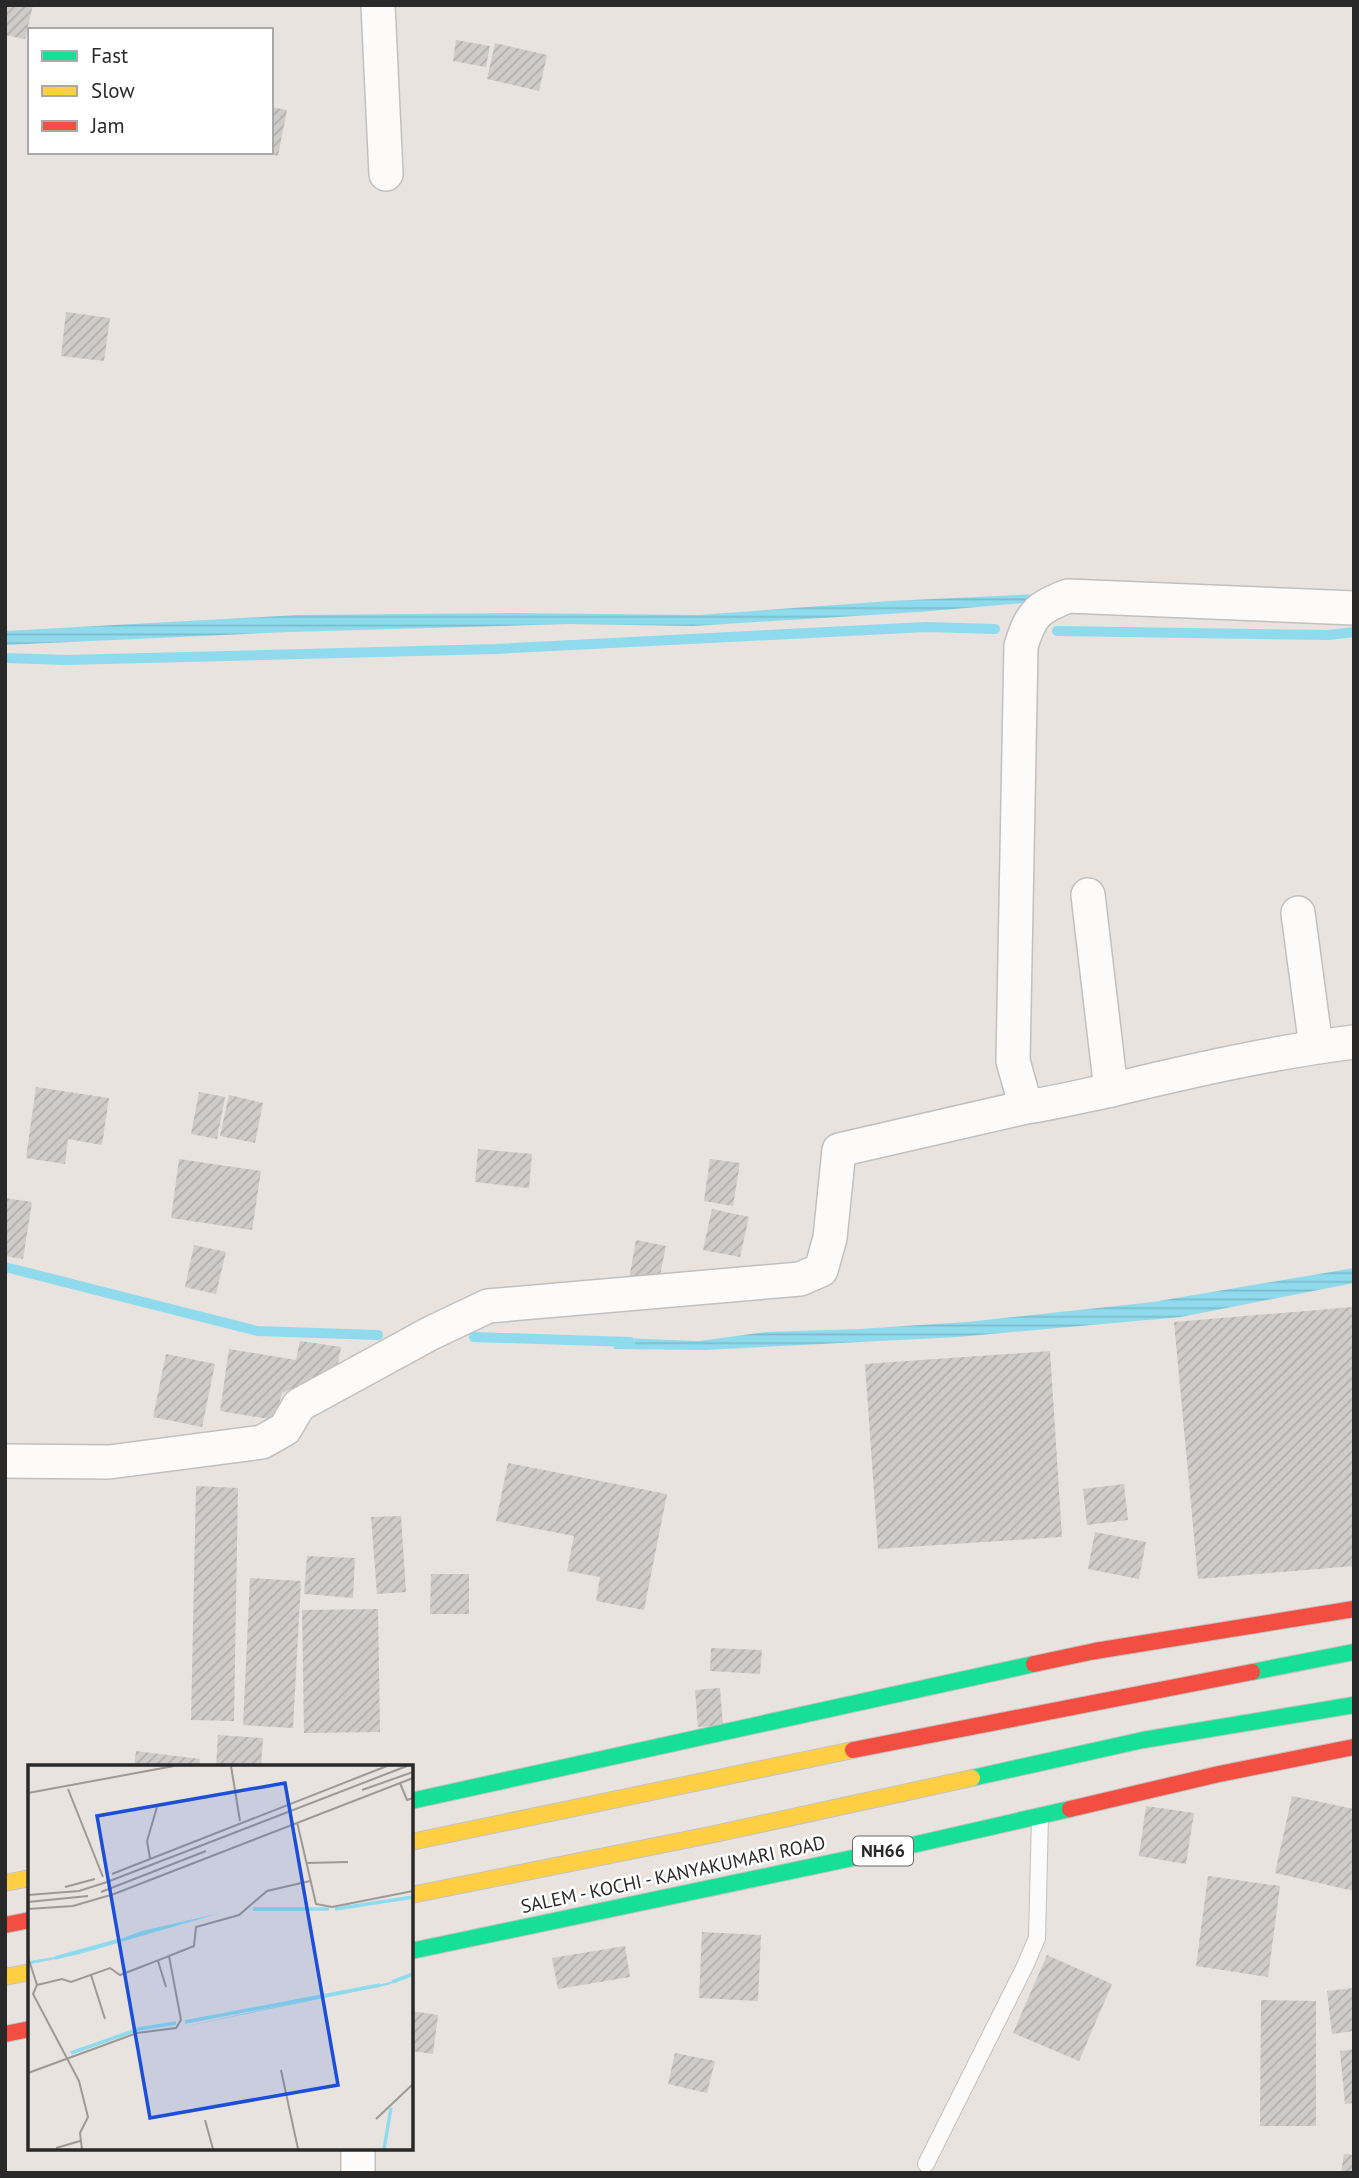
<svg xmlns="http://www.w3.org/2000/svg" width="1359" height="2178" viewBox="0 0 1359 2178" font-family="'PT Sans',sans-serif">
<style>
.water{fill:url(#water-rules)}
.lines{fill:none;stroke-linecap:round;stroke-linejoin:round}
.stream{stroke:#8fdbed;stroke-width:10}
.building{fill:url(#building-hatch)}
.lane-casing{stroke:#c1c0c1;stroke-width:18}
.street-casing{stroke:#c1c0c1;stroke-width:36}
.fast-casing{stroke:#c4c2c1;stroke-width:18}
.slow-casing{stroke:#c4c2c1;stroke-width:18}
.jam-casing{stroke:#c4c2c1;stroke-width:18}
.lane{stroke:#fcfbfa;stroke-width:16}
.street{stroke:#fcfbfa;stroke-width:33}
.fast{stroke:#16e098;stroke-width:16}
.slow{stroke:#ffcf43;stroke-width:16}
.jam{stroke:#f24e42;stroke-width:16}
.labels{text-anchor:middle;stroke-width:5;stroke-linejoin:round;paint-order:stroke}
.shield{fill:#fff;stroke:#696969;stroke-width:2}
.shield-label{font-size:18px;font-weight:bold;fill:#292929}
.street-label{font-size:19px;fill:#292929;stroke:#fff}
.inset-river{fill:none;stroke:#8fdbed;stroke-width:3.5}
.inset-road{fill:none;stroke:#9c9996;stroke-width:2}
.view{fill:#1d4ed8;fill-opacity:0.15;stroke:#1d4ed8;stroke-width:3.5}
.inset-edge{fill:none;stroke:#292929;stroke-width:3.5}
</style>
<defs>
<pattern id="water-rules" width="6" height="5" patternUnits="userSpaceOnUse" patternTransform="scale(1.75)"><rect width="6" height="5" fill="#8fdbed"/><path d="M0 2.5h6" fill="none" stroke="#7bbccb"/></pattern>
<pattern id="building-hatch" width="6" height="6" patternUnits="userSpaceOnUse" patternTransform="scale(1.75)"><rect width="6" height="6" fill="#cecbc8"/><path d="M-1 1l2-2M0 6l6-6M5 7l2-2" fill="none" stroke="#b1aeac"/></pattern>
</defs>
<rect width="100%" height="100%" fill="#e8e3df"/>
<g class="water">
<polygon points="1060,593 1037,602 919,612 693,626 569,624 289,632 5,645 5,631 298,615 516,613 698,615 891,601"/>
<polygon points="1354,1268 1354,1283 1181,1317 958,1337 705,1350 613,1349 620,1338 699,1341 765,1332 859,1329 967,1322 1153,1302"/>
</g>
<g class="lines">
<g class="stream">
<polyline points="1057,631 1329,635 1354,632"/>
<polyline points="5,658 66,660 495,649 926,627 995,629"/>
<polyline points="5,1267 257,1331 378,1335"/>
<polyline points="474,1337 630,1342"/>
</g>
</g>
<g class="building">
<polygon points="5,5 33,5 25,39 5,35"/>
<polygon points="456,40 490,46 486,67 453,61"/>
<polygon points="495,43 547,55 539,91 487,79"/>
<polygon points="271,107 287,110 278,156 271,154"/>
<polygon points="66,312 110,318 104,361 61,356"/>
<polygon points="36,1087 109,1098 102,1145 68,1139 65,1164 26,1158"/>
<polygon points="199,1092 225,1097 217,1139 191,1134"/>
<polygon points="229,1095 263,1103 255,1143 220,1136"/>
<polygon points="478,1149 532,1154 529,1188 475,1182"/>
<polygon points="179,1159 261,1171 252,1230 171,1218"/>
<polygon points="710,1159 740,1163 733,1206 704,1201"/>
<polygon points="5,1198 32,1202 23,1259 5,1256"/>
<polygon points="712,1209 749,1217 740,1257 703,1250"/>
<polygon points="636,1240 666,1246 658,1285 629,1279"/>
<polygon points="194,1245 226,1252 216,1294 185,1287"/>
<polygon points="1353,1307 1354,1566 1198,1579 1174,1322"/>
<polygon points="300,1341 341,1347 337,1369 282,1393 275,1420 220,1411 229,1349 296,1360"/>
<polygon points="1050,1351 1062,1537 878,1549 865,1364"/>
<polygon points="166,1354 215,1364 202,1427 153,1417"/>
<polygon points="508,1463 667,1494 644,1610 596,1601 600,1577 567,1571 574,1536 496,1521"/>
<polygon points="1124,1484 1128,1520 1087,1525 1083,1489"/>
<polygon points="196,1486 238,1488 234,1721 191,1720"/>
<polygon points="401,1516 406,1592 377,1594 371,1517"/>
<polygon points="1095,1532 1146,1542 1139,1579 1088,1569"/>
<polygon points="307,1556 355,1558 353,1598 304,1594"/>
<polygon points="431,1574 469,1574 469,1614 430,1614"/>
<polygon points="250,1578 301,1581 293,1728 243,1725"/>
<polygon points="378,1609 380,1732 304,1733 302,1610"/>
<polygon points="711,1648 762,1650 760,1674 710,1671"/>
<polygon points="720,1688 723,1725 698,1727 695,1690"/>
<polygon points="218,1735 263,1738 261,1767 216,1767"/>
<polygon points="136,1751 200,1759 199,1767 134,1767"/>
<polygon points="1292,1796 1354,1809 1354,1891 1275,1873"/>
<polygon points="1146,1806 1194,1813 1186,1864 1139,1856"/>
<polygon points="1208,1876 1280,1886 1268,1977 1196,1966"/>
<polygon points="702,1932 761,1935 758,2001 699,1998"/>
<polygon points="625,1946 630,1977 558,1989 552,1958"/>
<polygon points="1047,1955 1112,1984 1079,2061 1013,2033"/>
<polygon points="1354,1988 1354,2031 1332,2034 1327,1991"/>
<polygon points="1261,2000 1316,2001 1316,2126 1260,2126"/>
<polygon points="411,2011 438,2015 433,2054 411,2051"/>
<polygon points="1354,2049 1354,2103 1345,2104 1340,2051"/>
<polygon points="675,2053 715,2061 707,2093 668,2084"/>
<polygon points="1344,2154 1354,2155 1354,2173 1341,2173"/>
</g>
<g class="lines">
<defs>
<polyline id="lane" points="926,2164 1025,1966 1037,1938 1040,1816"/>
<g id="street">
<polyline points="378,5 386,174"/>
<path d="M 1354,608 L 1068,596 C 1037,608 1031,614 1021,646 L 1013,1061 L 1026,1107 C 1055,1103 1082,1096 1111,1090 C 1190,1071 1273,1052 1354,1042"/>
<polyline points="1088,895 1111,1090"/>
<polyline points="1298,913 1316,1047"/>
<polyline points="5,1461 109,1462 262,1442 285,1429 299,1405 431,1333 488,1306 800,1279 821,1270 830,1238 839,1150 1026,1107"/>
<polyline points="358,2173 358,2148"/>
</g>
<g id="fast">
<polyline points="1252,1672 1354,1652"/>
<polyline points="972,1778 1143,1740 1354,1705"/>
<polyline points="411,1801 1034,1664"/>
<polyline points="411,1951 886,1851 1070,1809"/>
</g>
<g id="slow">
<polyline points="411,1842 853,1750"/>
<polyline points="5,1883 30,1878"/>
<polyline points="411,1895 710,1835 972,1778"/>
<polyline points="5,1977 30,1972"/>
</g>
<g id="jam">
<polyline points="1034,1664 1095,1651 1354,1609"/>
<polyline points="853,1750 1252,1672"/>
<polyline points="1070,1809 1219,1774 1354,1747"/>
<polyline points="5,1925 30,1920"/>
<polyline points="5,2034 30,2029"/>
</g>
</defs>
<use href="#lane" class="lane-casing"/>
<use href="#street" class="street-casing"/>
<use href="#fast" class="fast-casing"/>
<use href="#slow" class="slow-casing"/>
<use href="#jam" class="jam-casing"/>
<use href="#lane" class="lane"/>
<use href="#street" class="street"/>
<use href="#fast" class="fast"/>
<use href="#slow" class="slow"/>
<use href="#jam" class="jam"/>
</g>
<g class="labels">
<rect class="shield" x="853" y="1836.5" width="60" height="29" rx="5"/>
<g class="shield-label">
<text x="883" y="1857">NH66</text>
</g>
<g class="street-label">
<text transform="translate(673 1874) rotate(-12)" y="7">SALEM - KOCHI - KANYAKUMARI ROAD</text>
</g>
</g>
<g transform="translate(28 1765)">
<rect width="385" height="385" fill="#e8e3df"/>
<path d="M 192,148 L 52,189 L 3,199 L 2,196 L 56,187 L 114,166 ZM 385,209 L 360,220 L 149,263 L 363,217 Z" fill="#8fdbed"/>
<path class="inset-river" d="M 225,144 L 301,144M 307,144 L 385,132M 27,193 L 92,175M 364,217 L 385,209M 157,257 L 352,220M 43,288 L 111,264 L 148,258M 356,384 L 363,343"/>
<path class="inset-road" d="M 203,1 L 212,56M 372,18 L 379,35 L 385,33M 40,24 L 75,112M 334,25 L 385,7M 0,28 L 146,1M 269,57 L 288,139 L 304,142 L 385,126M 122,93 L 119,76 L 129,42M 278,98 L 320,97M 84,109 L 359,1M 37,122 L 67,114M 73,127 L 178,86M 0,130 L 51,126 L 79,117 L 379,1M 0,137 L 60,131M 0,144 L 45,141 L 86,129 L 385,13M 141,191 L 166,181 L 168,162 L 211,150 L 239,126 L 282,116M 0,192 L 9,220 L 5,229 L 51,316 L 60,352 L 52,368 L 54,384M 130,196 L 138,222M 63,210 L 77,254M 253,305 L 270,384M 0,308 L 109,268 L 148,263 L 153,255 L 141,191 L 92,210 L 82,203 L 43,217 L 34,214 L 9,220M 348,354 L 385,319M 177,355 L 185,384M 28,383 L 52,376"/>
<path class="view" d="M 257,18 L 310,320 L 122,353 L 69,51 Z"/>
<rect width="385" height="385" class="inset-edge"/>
</g>
<rect width="1359" height="2178" fill="none" stroke="#292929" stroke-width="14"/>
<rect x="28" y="28" width="245" height="126" fill="#ffffff" stroke="#a9a9a9" stroke-width="2"/>
<rect x="42" y="51" width="35" height="10" fill="#16e098" stroke="#a9a9a9" stroke-width="2"/>
<text x="91" y="63" font-size="21" fill="#292929">Fast</text>
<rect x="42" y="86" width="35" height="10" fill="#ffcf43" stroke="#a9a9a9" stroke-width="2"/>
<text x="91" y="98" font-size="21" fill="#292929">Slow</text>
<rect x="42" y="121" width="35" height="10" fill="#f24e42" stroke="#a9a9a9" stroke-width="2"/>
<text x="91" y="133" font-size="21" fill="#292929">Jam</text>
</svg>
